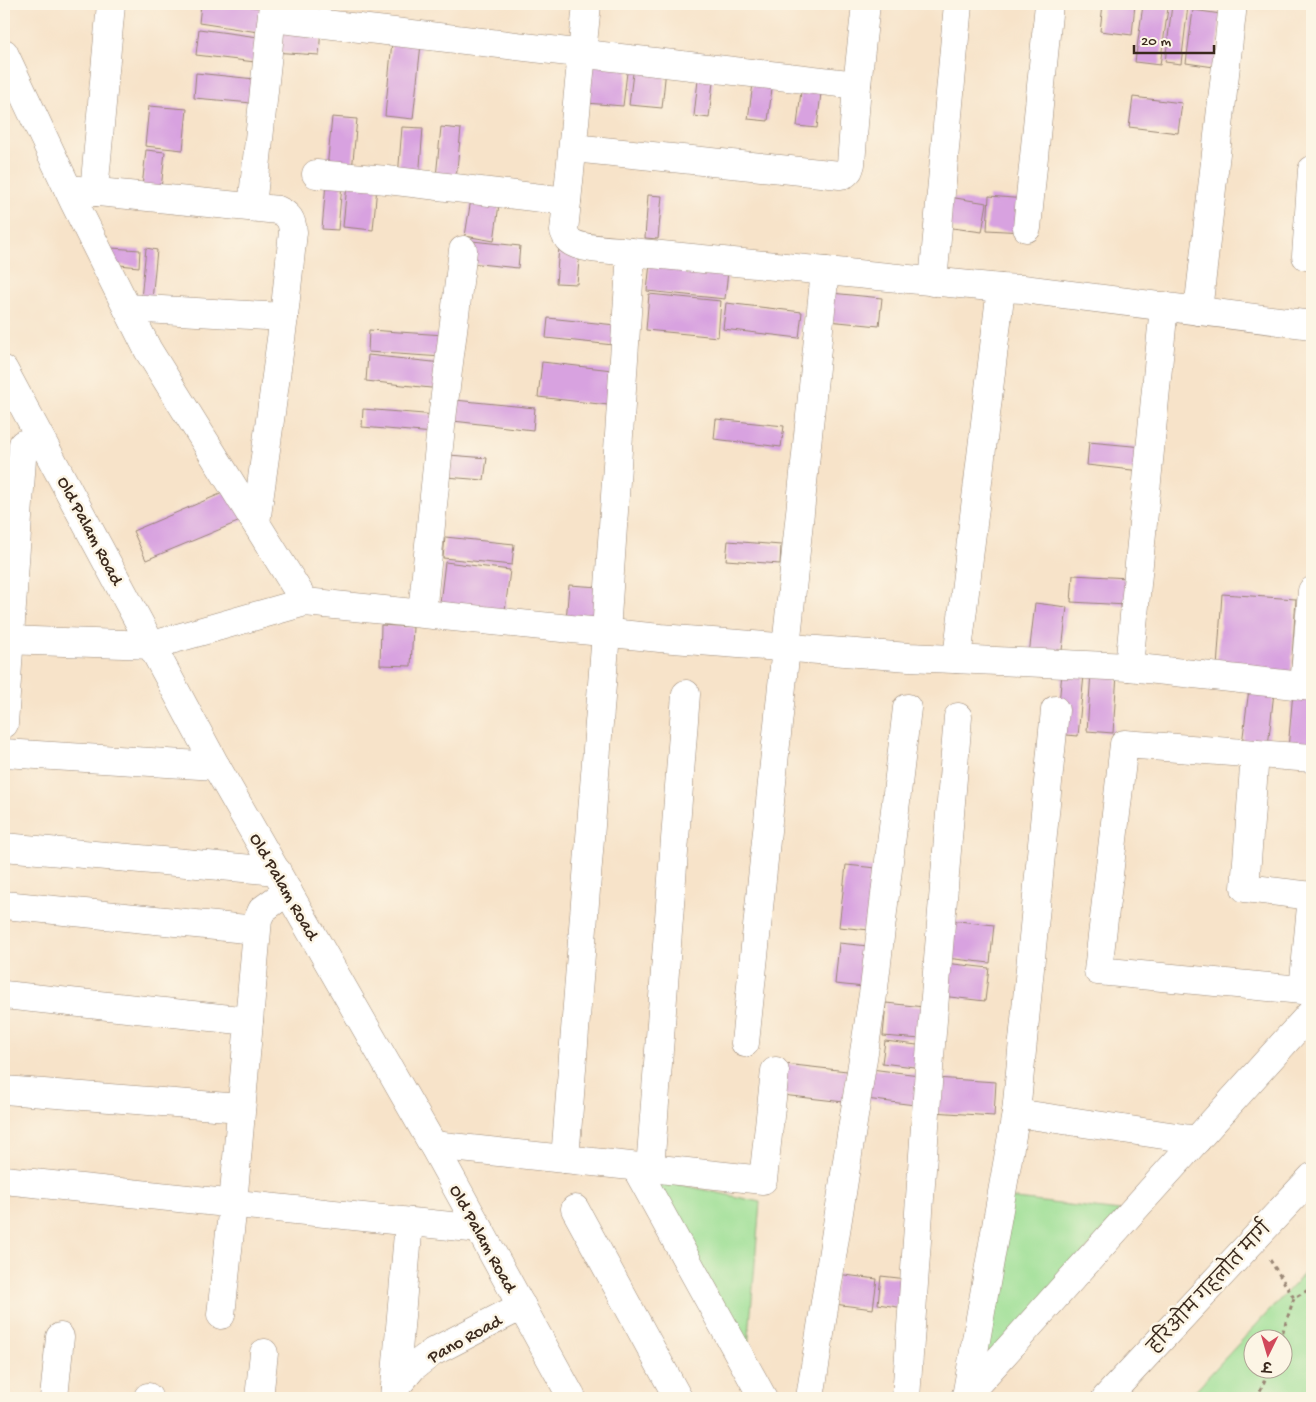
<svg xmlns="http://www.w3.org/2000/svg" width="1316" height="1402" viewBox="0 0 1316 1402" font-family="'Gochi Hand','Playpen Sans Deva',sans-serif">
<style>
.green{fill:#9ddf95;stroke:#6c845a;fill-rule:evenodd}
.building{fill:#d8a2e0}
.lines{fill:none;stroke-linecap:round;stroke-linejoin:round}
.minor-casing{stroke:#998674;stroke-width:29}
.tertiary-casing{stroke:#998674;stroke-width:29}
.path{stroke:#998674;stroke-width:3;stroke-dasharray:4 4;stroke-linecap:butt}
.minor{stroke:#fff;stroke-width:28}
.tertiary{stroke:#fff;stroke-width:28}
.labels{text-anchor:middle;stroke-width:5;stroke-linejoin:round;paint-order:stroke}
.street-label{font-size:18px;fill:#3b2a1e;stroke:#fcf5e5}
</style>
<rect width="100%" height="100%" fill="#fcf5e5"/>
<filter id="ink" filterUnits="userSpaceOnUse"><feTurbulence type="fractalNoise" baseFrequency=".02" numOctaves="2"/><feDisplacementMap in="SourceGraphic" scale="10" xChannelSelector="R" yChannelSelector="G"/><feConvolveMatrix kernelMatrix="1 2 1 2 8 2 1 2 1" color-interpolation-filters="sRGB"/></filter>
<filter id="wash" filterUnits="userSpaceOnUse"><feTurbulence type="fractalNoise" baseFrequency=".0096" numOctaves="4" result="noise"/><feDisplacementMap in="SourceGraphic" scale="20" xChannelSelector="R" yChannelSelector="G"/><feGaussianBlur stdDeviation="1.12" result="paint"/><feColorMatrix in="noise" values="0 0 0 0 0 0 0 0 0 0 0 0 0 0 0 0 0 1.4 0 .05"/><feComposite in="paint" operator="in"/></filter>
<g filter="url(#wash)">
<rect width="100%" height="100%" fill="#f7e3c9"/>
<g class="green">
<polygon points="650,1178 760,1202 748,1348"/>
<polygon points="1008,1198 1120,1211 976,1375"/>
<path d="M 1312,1265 L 1312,1398 L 1188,1398 ZM 1254,1340 L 1284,1340 L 1284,1370 L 1254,1370 Z"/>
</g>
<g id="blocks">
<g class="building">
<polygon points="201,4 231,4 261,8 258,32 199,23"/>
<polygon points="283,4 325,4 324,23 282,19"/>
<polygon points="1103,4 1135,4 1132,35 1100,31"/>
<polygon points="1143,5 1168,8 1160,65 1135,62"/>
<polygon points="1172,5 1188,6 1181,64 1165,62"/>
<polygon points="1193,10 1221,14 1214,67 1186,63"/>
<polygon points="274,25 321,28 319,55 272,52"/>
<polygon points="199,29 258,37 255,62 196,55"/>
<polygon points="392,41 421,44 413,119 385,116"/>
<polygon points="590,60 628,64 623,106 586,103"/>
<polygon points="634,65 666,69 662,108 629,105"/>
<polygon points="699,71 714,73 709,118 694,116"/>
<polygon points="196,73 255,79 252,103 194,98"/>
<polygon points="754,77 773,80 768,121 748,119"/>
<polygon points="802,82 822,84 817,128 797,126"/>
<polygon points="1133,97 1182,103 1178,133 1129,127"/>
<polygon points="149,106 187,109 183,150 145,146"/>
<polygon points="332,117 357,119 352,171 327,169"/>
<polygon points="402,127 423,128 419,179 398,177"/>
<polygon points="441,127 461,129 456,179 436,177"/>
<polygon points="146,150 165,152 161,189 142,187"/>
<polygon points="326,183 342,184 338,230 322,229"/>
<polygon points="347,184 377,187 373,230 343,227"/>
<polygon points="472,193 500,197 494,241 465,236"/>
<polygon points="648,195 662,196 658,239 645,238"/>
<polygon points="989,196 1025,199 1023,232 987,230"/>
<polygon points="949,197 987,203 982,232 945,227"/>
<polygon points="472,241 520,246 518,268 470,263"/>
<polygon points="559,247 580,249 577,284 556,283"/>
<polygon points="111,248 140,250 139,267 110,264"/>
<polygon points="146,248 157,250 152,300 141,299"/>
<polygon points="651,254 729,262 725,299 647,291"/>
<polygon points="1311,292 1312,292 1312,307 1309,307"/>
<polygon points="831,293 882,298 879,326 828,321"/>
<polygon points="649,294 721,301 718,337 646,330"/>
<polygon points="726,303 802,312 799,338 723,329"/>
<polygon points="548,318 625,326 623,346 546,338"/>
<polygon points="369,330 444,335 442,357 368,352"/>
<polygon points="368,355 442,363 440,389 366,381"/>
<polygon points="542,362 621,371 617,406 538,397"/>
<polygon points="455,400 535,408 533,430 453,421"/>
<polygon points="363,409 436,415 434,433 362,427"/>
<polygon points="716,419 784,426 781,447 714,439"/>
<polygon points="1089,442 1143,447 1141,471 1087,465"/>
<polygon points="449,455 487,458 484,480 446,477"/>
<polygon points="232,489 245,519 146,560 133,531"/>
<polygon points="445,537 514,544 512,565 443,558"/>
<polygon points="728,541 781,545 780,564 726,560"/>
<polygon points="445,562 510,570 505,611 440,603"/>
<polygon points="1073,575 1129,578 1127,605 1071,602"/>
<polygon points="569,585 599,587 596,624 566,621"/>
<polygon points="1222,594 1296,599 1291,673 1217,668"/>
<polygon points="1035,603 1067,607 1061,659 1029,655"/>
<polygon points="381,625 413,627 411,666 380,665"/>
<polygon points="1091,672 1117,674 1113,733 1087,731"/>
<polygon points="1062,673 1084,675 1078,736 1056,734"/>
<polygon points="1249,689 1274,692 1268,747 1242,744"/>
<polygon points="1293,692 1312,694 1312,752 1288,749"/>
<polygon points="846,865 887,869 880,931 839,927"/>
<polygon points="950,920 994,925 990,963 946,958"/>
<polygon points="839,943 878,947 874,988 835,984"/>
<polygon points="945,963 989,968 985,1001 941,996"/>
<polygon points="886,1003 924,1007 921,1039 883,1036"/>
<polygon points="885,1041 925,1046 922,1068 882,1063"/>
<polygon points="785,1064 847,1071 844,1102 782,1095"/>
<polygon points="871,1069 927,1076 923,1106 866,1099"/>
<polygon points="935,1078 996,1082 994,1116 933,1112"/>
<polygon points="837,1274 877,1279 873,1309 834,1304"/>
<polygon points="881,1276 907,1279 904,1308 878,1304"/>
</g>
</g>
</g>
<g filter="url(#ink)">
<use href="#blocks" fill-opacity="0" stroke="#998674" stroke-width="1"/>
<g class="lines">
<defs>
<g id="minor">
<path d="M 587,4 L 564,231 C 565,234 566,236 568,239 C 577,250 616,250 631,252 L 1001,288 L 1023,289 L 1312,325"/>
<polyline points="272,18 857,85"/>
<polyline points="4,53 74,202 148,350 305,602"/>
<polyline points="573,148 840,175 845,174 849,170 851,164 857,85 866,4"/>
<polyline points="316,174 387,180 567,201"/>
<path d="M 68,189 L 278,210 C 289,215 292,220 293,232 L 284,317 L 256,523"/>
<polyline points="94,192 111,4"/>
<polyline points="252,207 273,4"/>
<polyline points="1027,228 1049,4"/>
<polyline points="1306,256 1312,170"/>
<polyline points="933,282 958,4"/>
<polyline points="127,308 284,317"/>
<polyline points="1198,311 1233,4"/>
<polyline points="422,613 441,427 463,250"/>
<polyline points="4,640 153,645 305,602 660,638 909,657 1129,667 1312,687"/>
<polyline points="957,659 1001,288"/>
<polyline points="1129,667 1164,306"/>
<polyline points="1304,686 1312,591"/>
<polyline points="4,724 23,444"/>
<polyline points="4,753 216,766"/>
<polyline points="1255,754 1245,888 1312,896"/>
<polyline points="1312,758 1124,744 1098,971 1312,991"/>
<polyline points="4,847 277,871"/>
<polyline points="4,905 256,930"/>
<polyline points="1303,990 1312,896"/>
<polyline points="4,995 249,1021 233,1204 221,1315"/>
<polyline points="249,1021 258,919 262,910 288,891"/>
<polyline points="745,1043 825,271"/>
<polyline points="4,1090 241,1108"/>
<polyline points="1016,1113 1197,1140"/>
<polyline points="433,1145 763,1180 775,1071"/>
<polyline points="565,1159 606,633 631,252"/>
<polyline points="636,1168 763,1398"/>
<polyline points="650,1169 686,694"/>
<polyline points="4,1180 480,1229"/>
<polyline points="575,1209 678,1398"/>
<polyline points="395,1388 413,1367 433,1352 522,1306"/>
<polyline points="965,1397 1312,1012"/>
<polyline points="966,1397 1016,1113 1055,710"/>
<polyline points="54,1398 60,1337"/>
<polyline points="148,1398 148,1397"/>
<polyline points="259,1398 264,1353"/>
<polyline points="394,1398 409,1222"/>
<polyline points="810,1398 874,988 907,708"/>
<polyline points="906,1398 929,1069 958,717"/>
</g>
<g id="tertiary">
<polyline points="4,370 216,766 433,1145 572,1398"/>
<polyline points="1106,1398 1312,1177"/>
</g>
</defs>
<use href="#minor" class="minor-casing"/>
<use href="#tertiary" class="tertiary-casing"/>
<g class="path">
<polyline points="1270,1260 1294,1298"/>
<polyline points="1280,1340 1294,1298 1312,1288"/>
<polyline points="1257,1398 1269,1370"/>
</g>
<use href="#minor" class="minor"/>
<use href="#tertiary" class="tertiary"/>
</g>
</g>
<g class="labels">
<g class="street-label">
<text transform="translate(91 530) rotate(62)" y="6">Old Palam Road</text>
<text transform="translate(285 886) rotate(60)" y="6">Old Palam Road</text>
<text transform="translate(484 1238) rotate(61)" y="6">Old Palam Road</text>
<text transform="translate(1209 1287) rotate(-47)" y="6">हरिओम गहलोत मार्ग</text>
<text transform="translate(464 1338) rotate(-29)" y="6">Pano Road</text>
</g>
</g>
<rect width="1316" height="1402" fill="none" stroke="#fcf5e5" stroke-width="20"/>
<g transform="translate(1268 1354) rotate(185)"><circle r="24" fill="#fcf5e5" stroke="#afa495"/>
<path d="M0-4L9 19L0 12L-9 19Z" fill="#d1495b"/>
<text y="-8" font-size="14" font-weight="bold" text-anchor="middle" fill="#3b2a1e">उ</text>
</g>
<path d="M1134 45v8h80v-8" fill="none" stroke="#3b2a1e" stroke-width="2.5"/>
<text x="1141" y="45" font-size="15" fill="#3b2a1e" stroke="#fcf5e5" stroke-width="4" paint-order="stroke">20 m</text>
</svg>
